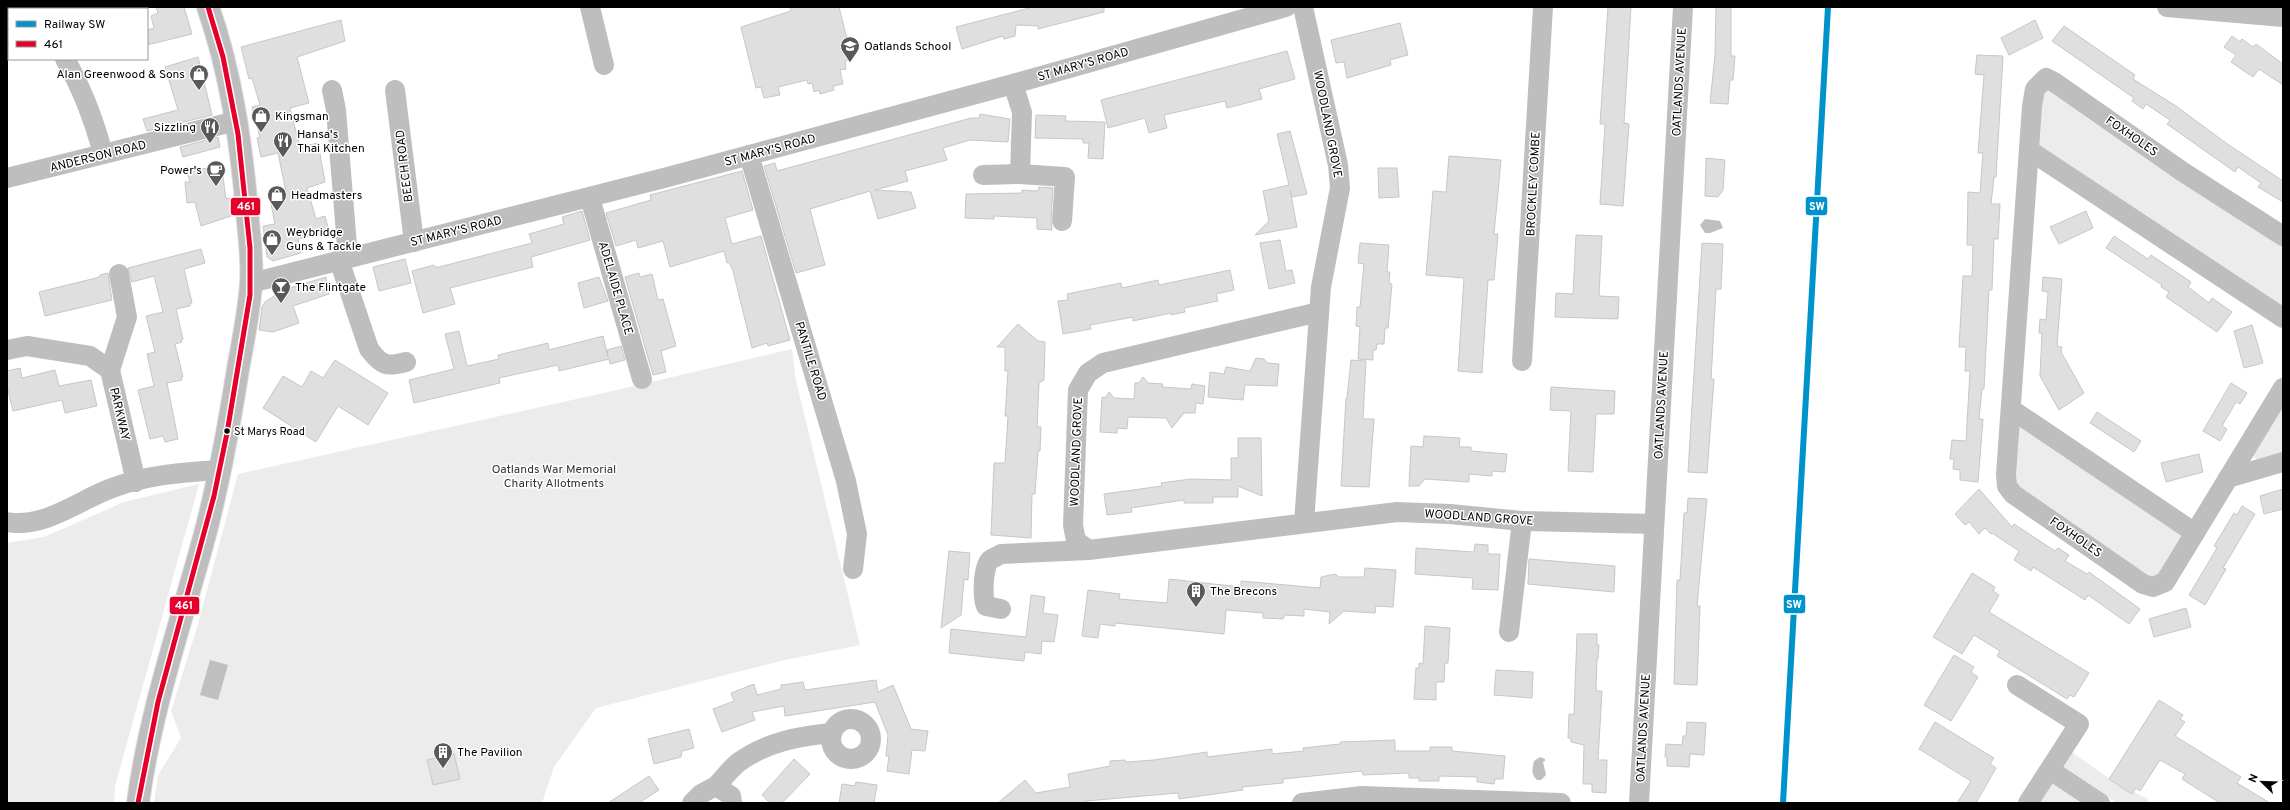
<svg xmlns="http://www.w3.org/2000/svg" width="2290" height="810" viewBox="0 0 2290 810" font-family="Overpass,sans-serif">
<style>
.green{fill:#ececec}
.water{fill:#bfbfbf}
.building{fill:#dfdfdf;stroke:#c7c7c7}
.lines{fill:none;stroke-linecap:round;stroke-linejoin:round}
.major-casing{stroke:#dbdbdb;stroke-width:24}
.minor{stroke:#bebebe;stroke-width:20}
.major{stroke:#bebebe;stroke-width:22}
.bus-1-casing{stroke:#fff;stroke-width:8}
.bus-1{stroke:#e4002b;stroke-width:5}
.rail-1-casing{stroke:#fff;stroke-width:9}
.rail-1{stroke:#0092cb;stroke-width:6}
.bus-dot{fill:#000;stroke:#fff;stroke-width:1.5}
.labels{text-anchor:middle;stroke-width:3;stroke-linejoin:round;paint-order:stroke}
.bus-label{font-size:11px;fill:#000;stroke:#fff;text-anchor:start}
.poi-label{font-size:12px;fill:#000;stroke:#fff;text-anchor:start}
.street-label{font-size:12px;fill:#000;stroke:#fff}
.park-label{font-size:12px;fill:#333;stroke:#fff}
.line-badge{stroke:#fff;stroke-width:1.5}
.badge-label{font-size:11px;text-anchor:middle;font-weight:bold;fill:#fff}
</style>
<rect width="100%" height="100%" fill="#fff"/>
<g class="green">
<polygon points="2045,87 2283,235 2283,309 2037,144 2041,92"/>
<polygon points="792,349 795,376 860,645 789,659 596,708 554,767 542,803 154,803 158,775 181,738 171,711 198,624 238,474 608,392"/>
<path d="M 2283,395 L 2283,453 C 2273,456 2260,464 2252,456 Z"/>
<polygon points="2019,426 2183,535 2162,576 2147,577 2019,486 2015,479"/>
<polygon points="199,484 115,786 114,803 7,803 7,543 44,537 124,502"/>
<polygon points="2064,747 2132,794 2134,792 2148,799 2147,803 2117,803 2068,776 2060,768"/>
<polygon points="2050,770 2100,803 2028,803"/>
</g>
<g class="water">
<polygon points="1705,219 1720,221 1723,228 1710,233 1705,233 1700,225"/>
<polygon points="210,660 228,665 218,700 200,695"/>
<path d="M 1540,757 L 1545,759 L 1545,761 L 1543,762 L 1546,775 L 1541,780 L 1537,780 C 1531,775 1532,768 1534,761 Z"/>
</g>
<g class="building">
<polygon points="156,7 184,7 192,34 147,45 147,30 154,28 151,16 158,13"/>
<polygon points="790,7 839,7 852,59 845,61 846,69 840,70 843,84 833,86 834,90 820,94 819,90 814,92 812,83 808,84 807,80 778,87 780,95 764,98 761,87 756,88 741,27 791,11"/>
<polygon points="1033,7 1104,7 1104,12 1038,29 1038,26 1016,25 1015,36 1004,39 1003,36 962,49 956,27"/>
<polygon points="1608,7 1631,7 1624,123 1629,124 1623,206 1600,204 1605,124 1600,124"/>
<polygon points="1716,7 1731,7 1731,56 1735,56 1733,80 1730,80 1728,104 1710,103 1715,55"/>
<polygon points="341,20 345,41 297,57 309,103 290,108 300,147 318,143 325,182 307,188 316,219 325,216 329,231 298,239 301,253 273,261 267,257 263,226 275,224 269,194 286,192 278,153 261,157 257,138 260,137 252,107 260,105 252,78 249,79 241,47"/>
<polygon points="2035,20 2043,38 2009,55 2001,38"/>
<polygon points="1400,23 1408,55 1390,60 1391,65 1347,78 1344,62 1336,63 1331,40"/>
<polygon points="2064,26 2135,75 2133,79 2176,106 2226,143 2283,181 2283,202 2258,187 2261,183 2238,167 2235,172 2167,124 2170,120 2146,104 2143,109 2132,101 2134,98 2052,41"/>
<polygon points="2232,36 2240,42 2242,39 2253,47 2256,44 2283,64 2283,85 2259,69 2253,77 2231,62 2236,55 2224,47"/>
<polygon points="1287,51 1295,79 1259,89 1262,99 1227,108 1225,101 1164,115 1167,128 1149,133 1145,118 1108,128 1101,100"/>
<polygon points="1977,55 2003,56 1996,177 1994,177 1991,204 2000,204 1998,239 1994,239 1992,290 1989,290 1984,389 1982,389 1979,419 1983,419 1978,482 1960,480 1960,470 1953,469 1954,459 1950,459 1952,440 1966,441 1970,371 1965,371 1966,347 1959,347 1963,276 1972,276 1973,245 1967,245 1968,192 1980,193 1983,153 1978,153 1984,75 1975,74"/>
<polygon points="198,57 212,115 147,131 143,119 178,110 165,67"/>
<polygon points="980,114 1010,119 1008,142 970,140 943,148 947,160 905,171 908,181 875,190 911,192 916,208 878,219 870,191 810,209 825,265 796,273 764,166 775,163 777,171 971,118 979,118"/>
<polygon points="1036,115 1066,116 1065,121 1105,122 1103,159 1088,158 1089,143 1083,143 1083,139 1035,138"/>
<polygon points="1290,131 1307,194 1292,197 1290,190 1297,227 1255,235 1269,221 1263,191 1289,185 1277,134"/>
<polygon points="218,137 220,147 183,157 180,147"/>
<polygon points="1449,156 1501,160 1494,234 1498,234 1494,280 1488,280 1482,373 1458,371 1464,278 1426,275 1433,191 1446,192"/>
<polygon points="1706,158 1725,160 1723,190 1718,197 1705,196"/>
<polygon points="186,167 222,170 226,199 231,198 231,216 201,226 195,202 187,203 185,182 190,182"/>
<polygon points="1378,168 1397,168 1399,197 1379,198"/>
<polygon points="742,171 753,210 725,218 732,244 761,236 790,340 768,346 767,343 752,348 733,271 729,262 727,263 724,251 670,267 663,241 638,248 636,240 616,246 606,213 651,200 650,195"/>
<polygon points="1039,187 1053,188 1051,220 1052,230 1037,229 1037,218 994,216 994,219 965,218 966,194 1022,193 1022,190 1038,191"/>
<polygon points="582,211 590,240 531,257 533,267 450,288 455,304 423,313 412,271 434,265 434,267 439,267 532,243 529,234 564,224 562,217"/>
<polygon points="2086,211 2093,228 2059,244 2050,227"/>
<polygon points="1576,235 1602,236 1599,296 1619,297 1618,319 1555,317 1556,293 1573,294"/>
<polygon points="2114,236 2148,259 2151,255 2191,282 2188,287 2209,303 2212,298 2232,312 2217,332 2166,297 2169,292 2161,287 2162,285 2106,248"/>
<polygon points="1280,240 1286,271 1292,270 1295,283 1269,289 1260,243"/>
<polygon points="1360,243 1389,245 1387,272 1390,272 1389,283 1392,284 1388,328 1385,328 1384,344 1377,344 1376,350 1373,350 1373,360 1358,359 1360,327 1356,326 1357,307 1360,307 1364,264 1358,263"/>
<polygon points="1702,243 1723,244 1721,289 1716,289 1711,379 1714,379 1707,473 1688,472"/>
<polygon points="201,249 205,263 184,269 192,303 190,303 190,306 176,309 183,339 181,340 182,342 175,344 183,377 181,377 182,380 167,383 178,439 165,442 163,436 150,439 138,390 154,386 147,354 155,352 146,316 163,312 154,276 132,282 128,268"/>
<polygon points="405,259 411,283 379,291 373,267"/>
<polygon points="1230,270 1234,290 1216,294 1218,301 1184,308 1185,312 1171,315 1171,313 1133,321 1133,317 1090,325 1091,329 1063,334 1058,301 1068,300 1067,294 1121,283 1122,288 1158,280 1159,285"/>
<polygon points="108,273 112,300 45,316 39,292 100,277 100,275"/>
<polygon points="639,273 640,277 652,274 658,300 663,299 676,346 661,351 666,372 653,375 625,277"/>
<polygon points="326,277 329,294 293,306 299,323 273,332 259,330 262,307 265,302 283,290"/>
<polygon points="599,277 608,301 584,308 578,283"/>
<polygon points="2043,277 2062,279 2057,346 2062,347 2061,352 2084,393 2059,410 2040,376 2042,333 2039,333 2040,319 2046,320 2048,292 2042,291"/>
<polygon points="1018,324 1038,341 1045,342 1044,380 1039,383 1037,427 1041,427 1040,451 1038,451 1035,494 1032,494 1031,538 991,535 994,463 1005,463 1008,416 1005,416 1008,371 1005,371 1005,347 997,347"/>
<polygon points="2252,325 2263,363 2244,368 2234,331"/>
<polygon points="459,331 467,366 499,359 498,355 548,343 549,350 603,336 608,357 607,350 621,346 625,360 610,364 609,359 559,371 558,365 499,378 500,383 414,403 409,380 454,369 445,334"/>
<polygon points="1256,358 1264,359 1267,363 1279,364 1277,386 1245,385 1243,400 1208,397 1210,372 1224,374 1226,367 1250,371"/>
<polygon points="335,360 388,393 368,425 338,406 316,442 263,408 283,376 302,387 311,371 323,378"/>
<polygon points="1351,360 1366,361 1363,419 1374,419 1369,487 1341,486 1346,398 1347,398"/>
<polygon points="20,368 22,378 55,370 59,386 91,380 97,406 65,413 62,400 13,411 7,386 7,371"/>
<polygon points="1143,377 1148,383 1163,384 1162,387 1191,389 1192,384 1205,386 1203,404 1196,403 1195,413 1184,413 1172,428 1166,418 1128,417 1127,429 1117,428 1117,433 1100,432 1102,397 1105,398 1109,392 1114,398 1134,399 1135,383 1139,383"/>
<polygon points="2231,383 2247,393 2240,404 2236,402 2222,426 2227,429 2220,441 2203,431"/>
<polygon points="1551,387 1615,391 1614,414 1596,414 1593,472 1568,471 1571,411 1550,410"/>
<polygon points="2097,412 2141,441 2134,452 2090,423"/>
<polygon points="1424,436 1460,438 1459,447 1471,447 1471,451 1507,454 1505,472 1492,471 1492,476 1469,474 1469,482 1425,479 1419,486 1409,486 1411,446 1423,447"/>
<polygon points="1238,438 1261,438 1262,496 1238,486 1238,497 1213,497 1213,503 1184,503 1184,500 1131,508 1132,512 1107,515 1104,494 1162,486 1161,483 1191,479 1231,480 1231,458 1238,458"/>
<polygon points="2199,454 2203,472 2166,482 2161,463"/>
<polygon points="1979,489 2012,527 2014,524 2055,551 2058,548 2069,555 2065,561 2087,574 2089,572 2140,609 2129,624 2088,595 2085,600 2033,567 2031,571 2014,560 2019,551 1992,533 1991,534 1985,528 1979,534 1969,522 1965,525 1955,514"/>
<polygon points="2283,489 2283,509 2264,514 2260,496"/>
<polygon points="1688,498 1707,499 1697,606 1700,606 1697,685 1674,684 1677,580 1680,580 1684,513 1687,513"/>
<polygon points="2242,506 2255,514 2223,568 2226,569 2205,605 2189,595 2217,548 2214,546 2234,513 2237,515"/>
<polygon points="1475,544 1488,545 1488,554 1500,554 1498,590 1472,589 1473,578 1415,574 1416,548 1474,552"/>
<polygon points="949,551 970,553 968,580 964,579 961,615 941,628"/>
<polygon points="1529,559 1615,566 1614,592 1528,584"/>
<polygon points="1365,568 1396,570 1393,607 1376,606 1375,613 1344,611 1329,624 1330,612 1304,609 1304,616 1285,615 1283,619 1263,618 1263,613 1226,610 1224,634 1115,623 1115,626 1100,624 1098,638 1082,636 1088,590 1120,594 1119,599 1167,603 1169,579 1241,587 1241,581 1320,588 1321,577 1335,574 1339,577 1364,577"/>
<polygon points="1972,573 1995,587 1993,591 1999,595 1989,612 2089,673 2074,697 2070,695 2067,699 2041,683 1997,656 2000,651 1974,635 1962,654 1933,637"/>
<polygon points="1031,595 1045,597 1043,613 1058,615 1054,642 1042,641 1041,654 1025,652 1024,661 949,653 951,629 1026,637"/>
<polygon points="2186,608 2191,627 2154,637 2149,619"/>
<polygon points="1425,626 1450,628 1448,663 1445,663 1444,682 1436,682 1436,700 1414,699 1416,668 1419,668 1419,663 1423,664"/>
<polygon points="1577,634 1597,634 1597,645 1599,645 1598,659 1597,659 1596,691 1602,691 1598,760 1607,760 1606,793 1592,792 1592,784 1583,784 1584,745 1571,742 1571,738 1568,738 1569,714 1574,714"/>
<polygon points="1954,655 1974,667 1971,672 1978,677 1951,721 1924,705"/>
<polygon points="1496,670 1533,672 1532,698 1494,695"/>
<polygon points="876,680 878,692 893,685 911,729 928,731 925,751 912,750 909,774 887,771 889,756 886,756 888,735 875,702 785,716 784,706 752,712 755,720 722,732 713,709 734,701 731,693 754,684 757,695 781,689 781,685 803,682 805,690"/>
<polygon points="2159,700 2183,715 2180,719 2185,722 2175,736 2241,777 2237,783 2270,803 2220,803 2182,779 2185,774 2160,760 2140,791 2136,788 2132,794 2109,779"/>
<polygon points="1687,722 1706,723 1704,755 1690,754 1689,767 1667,766 1667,757 1665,757 1666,744 1682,745 1683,736 1686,736"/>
<polygon points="1935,722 1994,758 1990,764 1996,768 1976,803 1957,803 1971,781 1919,749"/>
<polygon points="689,729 694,748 682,751 681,757 654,764 648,739"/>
<polygon points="1395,740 1395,751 1430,751 1430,747 1452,747 1452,751 1505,756 1503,779 1495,779 1494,784 1477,782 1477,777 1439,776 1439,781 1419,781 1419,778 1409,778 1409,773 1363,775 1362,771 1283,779 1283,783 1242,787 1243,790 1179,799 1178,793 1086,801 1086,803 998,803 1025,780 1036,793 1070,787 1068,774 1110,766 1110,761 1125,760 1126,762 1154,760 1207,752 1207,757 1272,749 1272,754 1304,751 1303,748 1340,744 1340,742"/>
<polygon points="454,754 460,779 433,785 427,760"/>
<polygon points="794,759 810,774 782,803 770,803 762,795"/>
<polygon points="649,776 659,790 639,803 608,803"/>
<polygon points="856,782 877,785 874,803 839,803 842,784 855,786"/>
</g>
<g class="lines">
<defs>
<path id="major" d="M 138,803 C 150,712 180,626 204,538 C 219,482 229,426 238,369 C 243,341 249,313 251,284 C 253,260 249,235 247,211 C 241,142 231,73 208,7"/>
</defs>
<use href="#major" class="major-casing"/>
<g class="minor">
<polyline points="35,7 36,9"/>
<polyline points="590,7 604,65"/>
<polyline points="1303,7 1338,165 1340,188 1321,287 1304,523"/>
<polyline points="2167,7 2283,17"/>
<path d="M 65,59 C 83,90 94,120 103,154"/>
<polyline points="1013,84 1022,112 1020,174"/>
<polyline points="332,90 336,110 348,258"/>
<polyline points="395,90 414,242"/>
<polyline points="2029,150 2283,318"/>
<polyline points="749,155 846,481 857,534 853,569"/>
<polyline points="983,175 1020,174 1065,177 1062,221"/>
<polyline points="7,178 236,121"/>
<polyline points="590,198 642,379"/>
<polyline points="2283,236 2183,172 2054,82 2046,78 2035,89 2032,106 2006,475 2007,486 2013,494 2143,584 2153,587 2165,582 2283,388"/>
<path d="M 339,260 L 369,349 C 382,366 386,367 406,362"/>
<polyline points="251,283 664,178 1013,84 1286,7"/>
<polyline points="7,350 27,346 90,356 110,370 136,482"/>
<polyline points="1522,361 1543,7"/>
<polyline points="110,370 127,317 119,274"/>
<polyline points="2011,409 2195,533"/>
<polyline points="2228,478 2283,462"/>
<path d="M 7,522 C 44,529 79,500 112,488 C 146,475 184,472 220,470"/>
<polyline points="1089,550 1076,541 1073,525 1078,390 1088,373 1103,363 1319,312"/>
<path d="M 1001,609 L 986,606 C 982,597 983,567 990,560 C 993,558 998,556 1001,554 L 1089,550 L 1397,512 L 1450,514 L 1522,521 L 1654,524"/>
<polyline points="1509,632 1522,521"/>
<polyline points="2017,685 2079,724 2028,803"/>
<circle cx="851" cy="739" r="20"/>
<polyline points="2050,770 2100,803"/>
<path d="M 716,786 C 723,779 731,768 739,762 C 767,742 799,736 832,733"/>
<polyline points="692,803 701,794 716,786 731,796 732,803"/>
<polyline points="1302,803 1362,796 1561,803"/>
<polyline points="1639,803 1683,7"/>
</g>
<use href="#major" class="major"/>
<defs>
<polyline id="bus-1" points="138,803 158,702 214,496 227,433 250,295 250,248 238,134 223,57 208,7"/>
</defs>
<use href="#bus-1" class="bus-1-casing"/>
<use href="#bus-1" class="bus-1"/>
<defs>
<polyline id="rail-1" points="1783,803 1828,7"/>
</defs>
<use href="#rail-1" class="rail-1-casing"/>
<use href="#rail-1" class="rail-1"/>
</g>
<defs>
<symbol id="school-pin" viewBox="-11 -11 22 30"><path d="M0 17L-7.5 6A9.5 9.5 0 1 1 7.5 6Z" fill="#595959" stroke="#fff"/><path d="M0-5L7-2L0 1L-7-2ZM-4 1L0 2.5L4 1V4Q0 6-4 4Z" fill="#fff"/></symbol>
<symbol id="shop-pin" viewBox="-11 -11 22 30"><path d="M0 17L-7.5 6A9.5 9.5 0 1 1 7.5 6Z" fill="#595959" stroke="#fff"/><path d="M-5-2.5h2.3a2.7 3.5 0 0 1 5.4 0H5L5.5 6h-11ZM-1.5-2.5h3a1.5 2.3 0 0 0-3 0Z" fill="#fff"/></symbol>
<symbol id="restaurant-pin" viewBox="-11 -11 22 30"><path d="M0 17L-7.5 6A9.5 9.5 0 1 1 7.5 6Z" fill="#595959" stroke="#fff"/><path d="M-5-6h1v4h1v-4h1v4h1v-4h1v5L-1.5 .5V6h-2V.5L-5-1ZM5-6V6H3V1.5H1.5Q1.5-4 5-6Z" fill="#fff"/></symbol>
<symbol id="cafe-pin" viewBox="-11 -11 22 30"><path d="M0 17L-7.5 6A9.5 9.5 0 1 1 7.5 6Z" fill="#595959" stroke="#fff"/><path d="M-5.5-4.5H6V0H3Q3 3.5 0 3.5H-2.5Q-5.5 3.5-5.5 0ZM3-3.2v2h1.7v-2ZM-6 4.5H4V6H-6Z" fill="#fff"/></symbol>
<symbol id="bar-pin" viewBox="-11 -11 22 30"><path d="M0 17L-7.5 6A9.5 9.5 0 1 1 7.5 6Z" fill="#595959" stroke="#fff"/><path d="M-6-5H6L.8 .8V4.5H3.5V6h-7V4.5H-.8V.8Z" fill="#fff"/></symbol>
<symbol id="building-pin" viewBox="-11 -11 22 30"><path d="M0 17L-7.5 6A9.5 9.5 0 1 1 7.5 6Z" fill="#595959" stroke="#fff"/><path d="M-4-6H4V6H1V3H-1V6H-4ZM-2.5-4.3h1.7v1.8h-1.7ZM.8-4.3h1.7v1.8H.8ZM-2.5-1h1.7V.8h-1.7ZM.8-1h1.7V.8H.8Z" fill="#fff"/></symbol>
</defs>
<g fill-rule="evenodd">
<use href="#school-pin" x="839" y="35" width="22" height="30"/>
<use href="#shop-pin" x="188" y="63" width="22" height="30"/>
<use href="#shop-pin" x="250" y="105" width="22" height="30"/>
<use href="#restaurant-pin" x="199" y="116" width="22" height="30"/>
<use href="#restaurant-pin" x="272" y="130" width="22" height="30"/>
<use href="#cafe-pin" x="205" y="159" width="22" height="30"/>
<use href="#shop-pin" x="266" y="184" width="22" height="30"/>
<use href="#shop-pin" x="261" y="228" width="22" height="30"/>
<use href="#bar-pin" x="270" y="276" width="22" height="30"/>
<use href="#building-pin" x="1185" y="580" width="22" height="30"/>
<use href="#building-pin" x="432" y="741" width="22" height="30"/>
</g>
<circle class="bus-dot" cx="227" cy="431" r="3.5"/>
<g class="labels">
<g class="bus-label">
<text x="234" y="435">St Marys Road</text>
</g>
<g class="poi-label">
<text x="864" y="50">Oatlands School</text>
<text x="185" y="78" text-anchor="end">Alan Greenwood &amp; Sons</text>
<text x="275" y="120">Kingsman</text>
<text x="196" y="131" text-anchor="end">Sizzling</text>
<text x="297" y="138">Hansa's<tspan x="297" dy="14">Thai Kitchen</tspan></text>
<text x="202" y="174" text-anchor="end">Power's</text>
<text x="291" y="199">Headmasters</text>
<text x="286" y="236">Weybridge<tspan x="286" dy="14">Guns &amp; Tackle</tspan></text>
<text x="295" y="291">The Flintgate</text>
<text x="1210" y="595">The Brecons</text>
<text x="457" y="756">The Pavilion</text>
</g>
<g class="street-label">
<text transform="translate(1083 64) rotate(-16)" y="4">ST MARY'S ROAD</text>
<text transform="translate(1679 82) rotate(-87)" y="4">OATLANDS AVENUE</text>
<text transform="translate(1328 124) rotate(79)" y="4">WOODLAND GROVE</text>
<text transform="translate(2132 136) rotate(35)" y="4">FOXHOLES</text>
<text transform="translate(770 150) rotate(-15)" y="4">ST MARY'S ROAD</text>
<text transform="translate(98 156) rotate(-14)" y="4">ANDERSON ROAD</text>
<text transform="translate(404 166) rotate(-97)" y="4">BEECH ROAD</text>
<text transform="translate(1533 184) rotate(-87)" y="4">BROCKLEY COMBE</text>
<text transform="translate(456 231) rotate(-14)" y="4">ST MARY'S ROAD</text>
<text transform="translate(616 288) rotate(74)" y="4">ADELAIDE PLACE</text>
<text transform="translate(811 361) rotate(73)" y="4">PANTILE ROAD</text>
<text transform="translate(1661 405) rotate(-87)" y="4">OATLANDS AVENUE</text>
<text transform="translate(120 414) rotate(77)" y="4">PARKWAY</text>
<text transform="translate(1076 452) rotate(-88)" y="4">WOODLAND GROVE</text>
<text transform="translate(1479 517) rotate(4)" y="4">WOODLAND GROVE</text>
<text transform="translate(2076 537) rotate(35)" y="4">FOXHOLES</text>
<text transform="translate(1643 728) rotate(-87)" y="4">OATLANDS AVENUE</text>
</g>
<g class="park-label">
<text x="554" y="473">Oatlands War Memorial<tspan x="554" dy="14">Charity Allotments</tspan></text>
</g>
</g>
<g class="line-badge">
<rect x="1805" y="196" width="23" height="20" rx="4" fill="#0092cb"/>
<rect x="230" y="197" width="31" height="19" rx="4" fill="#e4002b"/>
<rect x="1783" y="594" width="23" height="20" rx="4" fill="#0092cb"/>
<rect x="169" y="596" width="31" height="19" rx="4" fill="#e4002b"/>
</g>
<g class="badge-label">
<text x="1817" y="210">SW</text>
<text x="246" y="210">461</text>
<text x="1794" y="608">SW</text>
<text x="184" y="609">461</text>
</g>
<rect width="2290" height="810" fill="none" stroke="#000000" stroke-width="16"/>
<rect x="8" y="8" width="140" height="52" fill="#ffffff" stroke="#999999"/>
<rect x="16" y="21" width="20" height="6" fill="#0092cb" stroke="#999999"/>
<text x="44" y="28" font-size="12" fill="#000000">Railway SW</text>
<rect x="16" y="41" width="20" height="6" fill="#e4002b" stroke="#999999"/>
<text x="44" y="48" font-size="12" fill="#000000">461</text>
<g transform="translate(2262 782) rotate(293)" stroke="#ffffff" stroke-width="3" paint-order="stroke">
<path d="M0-3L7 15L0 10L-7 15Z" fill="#000000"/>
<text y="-6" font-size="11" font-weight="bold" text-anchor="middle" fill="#000000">N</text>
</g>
</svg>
